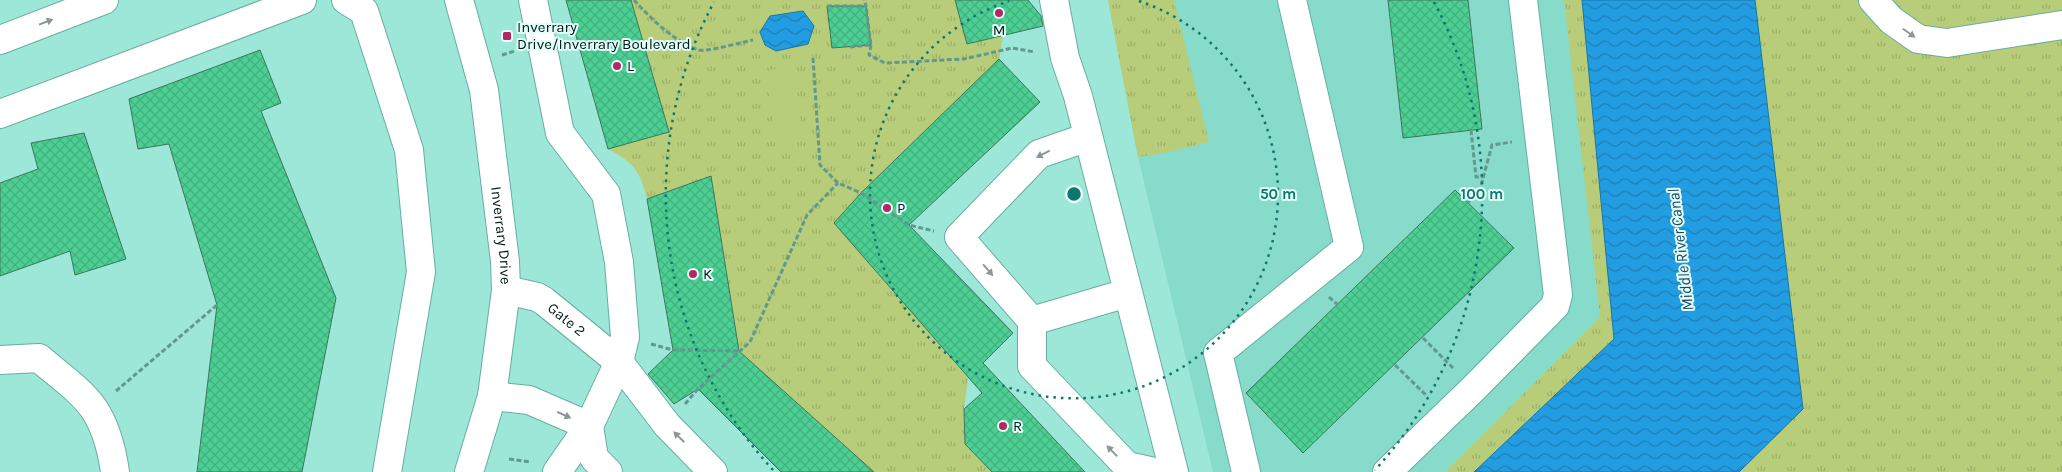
<svg xmlns="http://www.w3.org/2000/svg" width="2062" height="472" viewBox="0 0 2062 472" font-family="Karla,sans-serif">
<style>
.built{fill:#87dbca}
.grass{fill:url(#grass-tufts)}
.park{fill:#b8cd79}
.water{fill:url(#water-waves);stroke:#1876a5}
.building{fill:url(#building-cross-hatch);stroke:#3d765a}
.lines{fill:none;stroke-linecap:round;stroke-linejoin:round}
.minor-casing{stroke:#66aea1;stroke-width:30}
.path{stroke:#61998f;stroke-width:3;stroke-dasharray:5 2.5;stroke-linecap:butt}
.minor{stroke:#fff;stroke-width:28}
.oneway{fill:#8c9897}
.ring{fill:none;stroke:#0f766e;stroke-width:2.5;stroke-dasharray:2.5 5}
.poi-dot{fill:#b32863;stroke:#e2fef8;stroke-width:2}
.labels{text-anchor:middle;stroke-width:4;stroke-linejoin:round;paint-order:stroke}
.poi-label{font-size:15px;fill:#001b17;stroke:#e2fef8;text-anchor:start}
.street-label{font-size:15px;fill:#001b17;stroke:#e2fef8}
.water-label{font-size:16px;font-style:italic;fill:#1a4764;stroke:#e2fef8}
.centre{fill:#0f766e;stroke:#e2fef8;stroke-width:2.5}
.ring-label{font-size:15px;text-anchor:middle;font-weight:bold;fill:#0f766e;stroke:#e2fef8;stroke-width:4;stroke-linejoin:round;paint-order:stroke}
</style>
<defs>
<pattern id="grass-tufts" width="24" height="20" patternUnits="userSpaceOnUse" patternTransform="scale(1.25)"><rect width="24" height="20" fill="#b8cd79"/><path d="M3 7l-1-3M5 7V3M7 7l1-3M15 17l-1-3M17 17v-4M19 17l1-3" fill="none" stroke="#9caf68"/></pattern>
<pattern id="water-waves" width="16" height="10" patternUnits="userSpaceOnUse" patternTransform="scale(1.25)"><rect width="16" height="10" fill="#239de2"/><path d="M0 5q4-4 8 0t8 0" fill="none" stroke="#1c7fb6"/></pattern>
<pattern id="building-cross-hatch" width="8" height="8" patternUnits="userSpaceOnUse" patternTransform="scale(1.25)"><rect width="8" height="8" fill="#4dcf94"/><path d="M0 0l8 8M0 8l8-8" fill="none" stroke="#41b17f"/></pattern>
</defs>
<rect width="100%" height="100%" fill="#9de7d8"/>
<polygon class="built" points="1108,0 1582,0 1614,339 1474,472 1213,472 1138,157"/>
<g class="grass">
<path d="M 631,0 L 955,0 L 967,44 L 1003,36 L 999,59 L 861,193 L 834,223 L 968,378 L 964,409 L 965,444 L 992,472 L 862,472 L 867,466 L 739,351 L 711,176 L 647,199 C 640,171 634,163 608,149 L 669,132 Z"/>
<polygon points="1108,0 1174,0 1209,142 1165,153 1138,157"/>
<polygon points="1564,0 1589,0 1614,339 1474,472 1445,472 1600,317"/>
<polygon points="1755,0 2062,0 2062,472 1739,472 1803,409"/>
</g>
<polygon class="park" points="794,66 802,134 777,141 765,71"/>
<g class="water">
<polygon points="1582,0 1755,0 1803,409 1739,472 1474,472 1614,339"/>
<polygon points="803,11 814,26 808,44 776,51 765,45 760,32 770,16"/>
</g>
<g class="building">
<polygon points="566,0 631,0 669,132 608,149"/>
<polygon points="955,0 1028,0 1041,16 1043,26 967,44"/>
<polygon points="1388,0 1468,0 1482,129 1403,138"/>
<polygon points="827,6 866,6 871,45 832,48"/>
<polygon points="260,50 281,103 261,111 336,298 302,472 197,472 217,305 169,144 138,149 129,99"/>
<polygon points="999,59 1040,102 909,225 1013,333 983,363 1085,472 992,472 965,444 964,409 982,393 834,223 861,193"/>
<polygon points="84,133 126,259 75,275 70,251 0,276 0,183 38,169 31,143"/>
<polygon points="711,176 739,351 874,472 781,472 698,389 674,404 648,374 673,350 647,199"/>
<polygon points="1455,190 1514,248 1303,453 1246,393"/>
</g>
<g class="lines">
<defs>
<g id="minor">
<polyline points="346,0 364,11 409,150 421,272 387,472"/>
<path id="s1" d="M 459,0 L 484,90 L 505,261 L 506,290 L 492,396 L 469,472"/>
<polyline points="533,0 560,133 606,194 619,262 625,337 619,362 589,426 557,472"/>
<polyline points="1054,0 1065,58 1078,96 1174,472"/>
<polyline points="1873,0 1891,20 1918,39 1947,43 2062,25"/>
<polyline points="0,40 104,0"/>
<polyline points="0,114 302,0"/>
<polyline points="1088,137 1039,154 959,237 1032,321 1127,293"/>
<path id="s2" d="M 506,290 L 537,297 L 544,301 L 619,362 L 667,425 L 713,472"/>
<polyline points="1032,321 1032,366 1127,466 1154,472"/>
<path d="M 0,360 L 39,358 C 57,374 80,389 94,409 C 106,427 112,451 115,472"/>
<polyline points="492,396 529,400 589,426 594,458 608,472"/>
<polyline points="1246,472 1218,353 1349,247 1292,0"/>
<polyline points="1387,472 1473,389 1555,306 1558,295 1523,0"/>
</g>
</defs>
<use href="#minor" class="minor-casing"/>
<g class="path">
<path d="M 634,0 C 649,17 677,44 699,50 C 707,52 743,42 753,40"/>
<polyline points="827,6 866,6 864,0"/>
<polyline points="871,45 869,55 885,63 964,59 1012,48 1035,52"/>
<polyline points="850,47 871,45 866,6"/>
<polyline points="502,55 515,51"/>
<polyline points="813,58 820,165 838,183 861,193 909,225 934,231"/>
<polyline points="1471,130 1476,177 1483,177"/>
<polyline points="1468,202 1479,193 1492,145 1512,142"/>
<polyline points="1329,297 1338,305"/>
<polyline points="1423,338 1454,369"/>
<polyline points="651,344 673,350 738,351"/>
<polyline points="1395,365 1427,396"/>
<polyline points="116,391 217,305"/>
<polyline points="685,404 698,389 750,342 807,215 838,183"/>
<polyline points="509,459 531,462"/>
</g>
<use href="#minor" class="minor"/>
</g>
<defs><path id="oneway-solid" d="M-6-.8H1V-3.2L6.5 0L1 3.2V.8H-6Z" transform="scale(1.25)"/></defs>
<g class="oneway">
<use href="#oneway-solid" transform="translate(46 22) rotate(-21)"/>
<use href="#oneway-solid" transform="translate(1909 33) rotate(35)"/>
<use href="#oneway-solid" transform="translate(1043 154) rotate(153)"/>
<use href="#oneway-solid" transform="translate(988 270) rotate(49)"/>
<use href="#oneway-solid" transform="translate(564 415) rotate(24)"/>
<use href="#oneway-solid" transform="translate(679 437) rotate(-135)"/>
<use href="#oneway-solid" transform="translate(1112 451) rotate(-134)"/>
</g>
<g class="ring">
<path d="M1139 1A204 204 0 1 1 1009 1"/>
<path d="M773 470A408 408 0 0 1 714 2M1434 2A408 408 0 0 1 1375 470"/>
</g>
<g class="poi-dot">
<circle cx="999" cy="13" r="5"/>
<rect x="502" y="31" width="10" height="10" rx="2.5"/>
<circle cx="617" cy="66" r="5"/>
<circle cx="887" cy="208" r="5"/>
<circle cx="693" cy="274" r="5"/>
<circle cx="1003" cy="426" r="5"/>
</g>
<g class="labels">
<g class="poi-label">
<text x="517" y="32">Inverrary<tspan x="517" dy="17">Drive/Inverrary Boulevard</tspan></text>
<text x="999" y="35" text-anchor="middle">M</text>
<text x="627" y="71">L</text>
<text x="897" y="213">P</text>
<text x="703" y="279">K</text>
<text x="1013" y="431">R</text>
</g>
<g class="street-label">
<text dy="5" stroke="none"><textPath href="#s1" startOffset="240">Inverrary Drive</textPath></text>
<text dy="5" stroke="none"><textPath href="#s2" startOffset="69">Gate 2</textPath></text>
</g>
<g class="water-label">
<text transform="translate(1680 250) rotate(-97)" y="6">Middle River Canal</text>
</g>
</g>
<circle cx="1074" cy="194" r="8" class="centre"/>
<g class="ring-label">
<text x="1278" y="199">50 m</text>
<text x="1482" y="199">100 m</text>
</g>
</svg>
